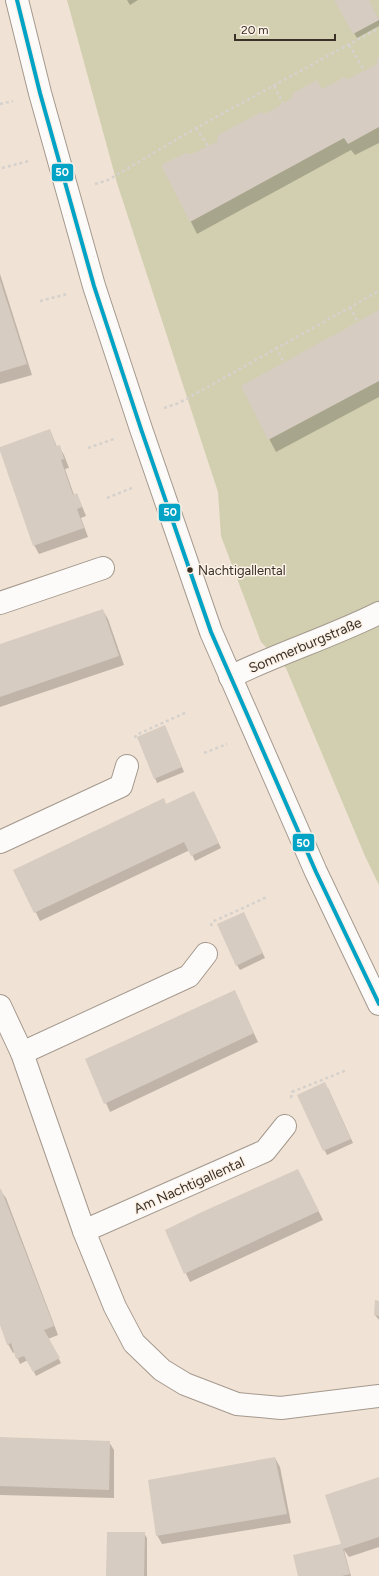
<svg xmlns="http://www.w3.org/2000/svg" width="379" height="1576" viewBox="0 0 379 1576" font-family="Figtree,sans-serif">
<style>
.green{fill:#d1cfaf}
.shadow{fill:#0003}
.building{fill:#d7ccc1}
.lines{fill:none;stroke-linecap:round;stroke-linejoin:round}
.minor-casing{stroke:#a4998e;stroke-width:24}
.tertiary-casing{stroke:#a4998e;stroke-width:24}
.path{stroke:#d5d1cd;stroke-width:2.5;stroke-dasharray:3 3;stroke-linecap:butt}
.minor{stroke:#fdfbf9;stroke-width:22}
.tertiary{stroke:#fdfbf9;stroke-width:22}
.bus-1-casing{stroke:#fdf2e8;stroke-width:7}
.bus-1{stroke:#03a3c6;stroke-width:4}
.bus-dot{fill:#3a3025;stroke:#fdf2e8;stroke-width:1.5}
.labels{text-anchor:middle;stroke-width:3;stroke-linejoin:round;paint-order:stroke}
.bus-label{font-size:13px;fill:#3a3025;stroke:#fdf2e8;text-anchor:start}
.street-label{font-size:14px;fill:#3a3025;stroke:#fdf2e8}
.line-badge{stroke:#fdf2e8;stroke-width:1.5}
.badge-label{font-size:11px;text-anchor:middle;font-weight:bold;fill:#fff}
</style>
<rect width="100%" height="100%" fill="#f0e2d4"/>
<polygon class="green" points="67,0 379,0 379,885 365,856 286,668 261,642 221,536 218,492 117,183"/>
<g class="shadow">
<polygon points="127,0 138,0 130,5"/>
<polygon points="335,0 368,0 379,20 379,26 357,38"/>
<polygon points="379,58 379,143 355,155 351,150 197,234 163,165 191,156 218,142 265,115 348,80 378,65"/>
<polygon points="0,274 32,375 0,384"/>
<polygon points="379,311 379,397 276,452 242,387"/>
<polygon points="50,430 57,447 59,446 64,455 69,468 65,469 74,495 77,494 86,516 81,518 88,537 39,554 34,545 0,448"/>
<polygon points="103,611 108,619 124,665 0,707 0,645"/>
<polygon points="167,731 184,772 157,783 155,778"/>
<polygon points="196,797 221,848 195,861 190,850 40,921 15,870 167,805"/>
<polygon points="246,918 265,958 240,970 237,965"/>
<polygon points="234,991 258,1042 110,1112 86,1059"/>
<polygon points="328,1088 353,1143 327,1155 298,1096"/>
<polygon points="302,1178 323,1220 190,1282 166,1231"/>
<polygon points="0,1190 6,1198 58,1335 48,1339 61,1363 36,1376 28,1360 20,1364 15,1352 13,1353 8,1344 0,1324"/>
<polygon points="379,1302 379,1320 375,1315"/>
<polygon points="0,1438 109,1442 114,1450 114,1498 0,1495"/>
<polygon points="275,1458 280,1467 291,1523 162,1544 157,1535"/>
<polygon points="379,1479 379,1547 349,1557 344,1550 351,1576 299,1576 342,1545"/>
<polygon points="144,1533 147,1538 147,1576 107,1576"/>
</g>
<g class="building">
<polygon points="334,0 369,0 379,20 353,34"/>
<polygon points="379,57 379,127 348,144 344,138 190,222 161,165 185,153 191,154 217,142 218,135 261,112 265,114 292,98 293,93 317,80 322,89 344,77 348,79 377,64 377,58"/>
<polygon points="0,280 27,364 0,372"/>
<polygon points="379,310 379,381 268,440 241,386"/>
<polygon points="50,429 56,446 60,445 64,459 61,460 73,495 77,493 82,507 77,509 84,528 33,546 0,451 0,447"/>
<polygon points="103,609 119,656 0,697 0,644"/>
<polygon points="165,725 182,767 154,779 137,737"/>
<polygon points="194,791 219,843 191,856 184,842 34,913 13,870 164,798 166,804"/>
<polygon points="244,912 263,953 236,966 217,924"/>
<polygon points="235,990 254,1033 104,1104 85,1059"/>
<polygon points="325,1082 351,1139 323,1151 297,1095"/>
<polygon points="298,1169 319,1211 184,1274 165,1230 202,1212"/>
<polygon points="0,1189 1,1189 54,1326 44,1330 60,1358 33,1372 24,1356 16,1359 11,1343 7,1345 0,1325"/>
<polygon points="375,1300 379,1301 379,1316 374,1315"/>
<polygon points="0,1437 110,1441 109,1490 0,1486"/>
<polygon points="275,1457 287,1514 156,1536 148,1480"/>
<polygon points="379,1477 379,1537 343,1549 350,1574 342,1576 298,1576 293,1555 341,1544 325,1495"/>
<polygon points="107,1532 145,1532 144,1576 106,1576"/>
</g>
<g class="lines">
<defs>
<g id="minor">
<polyline points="0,603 103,568"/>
<path d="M 230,677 C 279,653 331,637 379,613"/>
<polyline points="0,842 121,786 127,766"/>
<polyline points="0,1006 22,1053 84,1231 115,1307 134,1343 162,1370 185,1384 237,1404 281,1408 379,1396"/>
<polyline points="22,1053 189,976 206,954"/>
<polyline points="84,1231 265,1151 285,1126"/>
</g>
<polyline id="tertiary" points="17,0 40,93 94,286 141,429 211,632 316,872 379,1004"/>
</defs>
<use href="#minor" class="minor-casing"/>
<use href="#tertiary" class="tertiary-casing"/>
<g class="path">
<polyline points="349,45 364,70"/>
<polyline points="274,86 283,103"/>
<polyline points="0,104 13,101"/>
<polyline points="196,128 208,146"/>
<polyline points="2,168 29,161"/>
<polyline points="95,184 108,180 196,128 379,28"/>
<polyline points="40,301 67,294"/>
<polyline points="350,307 358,322"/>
<polyline points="276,347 284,363"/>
<polyline points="164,408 179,403 379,291"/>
<polyline points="88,448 114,439"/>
<polyline points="107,498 132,488"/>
<polyline points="135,738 136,735 187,712"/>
<polyline points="204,753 227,744"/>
<polyline points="211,926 212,922 267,897"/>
<polyline points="291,1098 292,1092 347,1070"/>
</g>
<use href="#minor" class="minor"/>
<use href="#tertiary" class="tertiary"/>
<defs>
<polyline id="bus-1" points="17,0 40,93 94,286 141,429 211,632 316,872 379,1004"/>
</defs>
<use href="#bus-1" class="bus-1-casing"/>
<use href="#bus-1" class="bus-1"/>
</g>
<circle class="bus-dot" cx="190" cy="570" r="3.5"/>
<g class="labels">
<g class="bus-label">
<text x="198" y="575">Nachtigallental</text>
</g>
<g class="street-label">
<text transform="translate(305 645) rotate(-23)" y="5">Sommerburgstraße</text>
<text transform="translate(189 1185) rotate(-24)" y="5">Am Nachtigallental</text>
</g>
</g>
<g class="line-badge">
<rect x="51" y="163" width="23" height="19" rx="4" fill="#03a3c6"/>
<rect x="158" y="503" width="23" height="19" rx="4" fill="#03a3c6"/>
<rect x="292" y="833" width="23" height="19" rx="4" fill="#03a3c6"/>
</g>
<g class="badge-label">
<text x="62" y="176">50</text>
<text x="170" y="516">50</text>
<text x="303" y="847">50</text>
</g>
<path d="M235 34v6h100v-6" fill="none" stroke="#3a3025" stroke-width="2"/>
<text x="241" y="34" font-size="12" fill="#3a3025" stroke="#fdf2e8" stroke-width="3" paint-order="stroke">20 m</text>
</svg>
